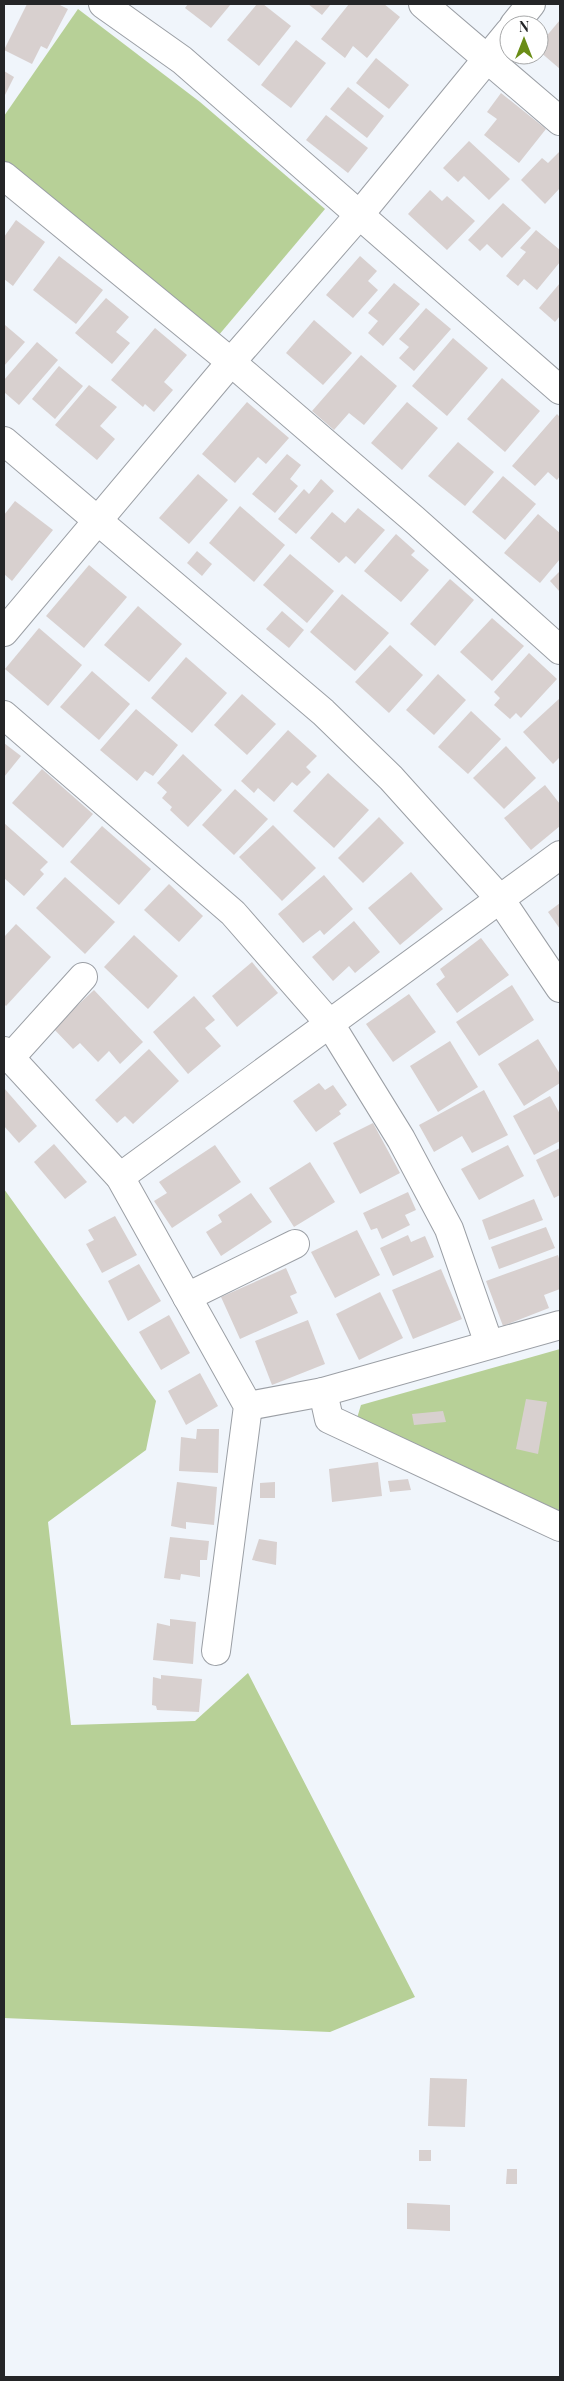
<svg xmlns="http://www.w3.org/2000/svg" width="564" height="2381" viewBox="0 0 564 2381" font-family="'Playfair Display',serif">
<style>
.green{fill:#b7d097}
.building{fill:#d8d0cf}
.lines{fill:none;stroke-linecap:round;stroke-linejoin:round}
.street-casing{stroke:#9b9fa5;stroke-width:30}
.street{stroke:#fff;stroke-width:28}
</style>
<rect width="100%" height="100%" fill="#f0f5fb"/>
<g class="green">
<polygon points="78,9 200,102 325,209 218,336 4,163 4,116"/>
<polygon points="4,1189 156,1401 146,1450 48,1522 71,1725 195,1721 248,1673 415,1997 330,2032 4,2018"/>
<polygon points="560,1349 560,1511 357,1418 361,1405"/>
</g>
<g class="building">
<polygon points="27,4 58,4 68,9 47,49 41,46 32,64 4,50"/>
<polygon points="188,4 231,4 211,28 185,8"/>
<polygon points="257,4 263,4 291,26 259,66 227,40"/>
<polygon points="308,4 331,4 322,15"/>
<polygon points="349,4 384,4 400,17 367,58 353,46 345,58 321,39"/>
<polygon points="560,20 560,69 539,51 539,45"/>
<polygon points="296,40 326,63 291,108 261,85"/>
<polygon points="376,58 409,85 389,109 356,83"/>
<polygon points="4,71 14,77 4,97"/>
<polygon points="348,87 384,116 367,138 330,109"/>
<polygon points="501,93 546,129 519,163 484,135 497,119 487,112"/>
<polygon points="326,115 368,148 348,173 306,140"/>
<polygon points="469,141 510,179 489,200 464,176 458,182 443,168"/>
<polygon points="560,151 560,188 545,204 521,180 542,158 548,163"/>
<polygon points="430,190 442,201 447,196 475,221 447,250 408,214"/>
<polygon points="503,203 531,228 502,258 487,244 480,251 468,240"/>
<polygon points="16,220 45,242 13,286 4,279 4,237"/>
<polygon points="536,230 560,250 560,262 537,290 524,279 518,286 506,276 526,252 520,248"/>
<polygon points="59,256 103,290 76,324 33,290"/>
<polygon points="360,256 377,271 368,281 378,290 353,318 326,295"/>
<polygon points="394,283 420,304 383,346 368,333 378,321 368,313"/>
<polygon points="560,283 560,316 555,322 539,308"/>
<polygon points="106,298 129,317 116,332 130,343 112,364 75,333"/>
<polygon points="426,308 451,329 414,371 399,358 409,347 399,339"/>
<polygon points="314,320 352,353 323,385 286,353"/>
<polygon points="5,325 25,342 4,366 4,326"/>
<polygon points="155,328 187,355 164,382 173,390 154,412 145,404 143,407 111,380"/>
<polygon points="453,338 488,368 447,416 412,386"/>
<polygon points="37,342 58,360 19,405 4,392 4,380"/>
<polygon points="361,355 397,386 364,425 349,413 334,430 312,411"/>
<polygon points="59,366 83,386 55,419 32,399"/>
<polygon points="502,378 540,411 505,452 467,419"/>
<polygon points="89,385 117,407 100,426 115,439 97,460 55,425"/>
<polygon points="247,402 289,438 266,464 258,457 235,483 202,454"/>
<polygon points="407,402 438,428 402,470 371,443"/>
<polygon points="557,414 560,417 560,476 557,480 548,472 535,486 512,466"/>
<polygon points="458,442 494,472 465,506 428,476"/>
<polygon points="287,454 301,465 290,479 298,486 275,513 252,494"/>
<polygon points="198,474 228,500 189,544 159,518"/>
<polygon points="503,476 536,504 505,540 472,512"/>
<polygon points="321,479 334,491 296,534 278,519 304,489 309,494"/>
<polygon points="15,501 53,530 12,581 4,574 4,515"/>
<polygon points="240,506 285,545 254,582 209,543"/>
<polygon points="358,508 385,530 355,564 346,556 339,563 310,538 332,512 345,523"/>
<polygon points="538,514 560,533 560,559 540,583 504,553"/>
<polygon points="396,534 415,551 411,555 429,570 401,602 364,571"/>
<polygon points="197,551 212,564 202,576 187,563"/>
<polygon points="290,554 334,591 307,623 263,585"/>
<polygon points="89,565 127,597 84,648 46,616"/>
<polygon points="560,571 560,592 550,581"/>
<polygon points="450,579 474,600 435,646 410,624"/>
<polygon points="342,594 389,633 355,671 310,632"/>
<polygon points="138,606 182,644 149,682 104,645"/>
<polygon points="282,611 304,630 289,648 266,629"/>
<polygon points="492,618 524,646 492,681 460,652"/>
<polygon points="39,628 82,665 48,706 5,669"/>
<polygon points="390,645 423,675 389,713 355,682"/>
<polygon points="529,653 557,679 521,718 516,713 510,719 494,705 500,698 494,692"/>
<polygon points="186,657 227,693 192,733 151,698"/>
<polygon points="92,671 130,704 99,740 60,707"/>
<polygon points="438,674 466,700 434,735 406,710"/>
<polygon points="242,694 276,724 247,755 214,725"/>
<polygon points="560,698 560,757 553,764 523,732"/>
<polygon points="136,709 178,745 153,776 145,771 137,781 100,750"/>
<polygon points="471,711 501,739 468,774 438,747"/>
<polygon points="288,730 317,756 306,767 311,772 297,786 292,782 274,802 258,788 254,793 241,781"/>
<polygon points="4,743 21,756 4,777"/>
<polygon points="506,746 536,778 504,809 473,778"/>
<polygon points="183,754 222,790 188,827 170,810 172,807 162,798 167,792 157,783"/>
<polygon points="42,769 93,814 63,848 12,803"/>
<polygon points="328,773 369,810 334,848 293,811"/>
<polygon points="545,785 560,804 560,826 531,850 504,818"/>
<polygon points="235,789 268,819 234,855 202,825"/>
<polygon points="379,817 404,843 363,883 338,858"/>
<polygon points="4,823 48,862 40,870 44,874 24,896 4,878"/>
<polygon points="273,825 316,868 282,901 239,857"/>
<polygon points="102,826 151,869 119,905 70,862"/>
<polygon points="411,872 443,909 400,945 368,908"/>
<polygon points="324,875 353,909 324,935 320,930 303,943 278,914"/>
<polygon points="65,877 115,922 85,954 36,908"/>
<polygon points="169,884 203,916 179,942 144,910"/>
<polygon points="560,903 560,929 548,912"/>
<polygon points="354,921 380,952 355,973 349,966 333,981 312,957"/>
<polygon points="16,924 51,957 6,1006 4,1004 4,937"/>
<polygon points="134,935 178,976 148,1009 104,967"/>
<polygon points="481,938 509,975 457,1013 436,984 445,977 440,969"/>
<polygon points="252,962 278,993 237,1027 212,996"/>
<polygon points="512,985 534,1020 479,1056 456,1022"/>
<polygon points="94,990 143,1042 120,1064 109,1051 98,1062 80,1043 73,1049 53,1028"/>
<polygon points="409,994 436,1032 393,1062 366,1024"/>
<polygon points="194,996 215,1020 205,1028 221,1046 188,1074 153,1032"/>
<polygon points="538,1039 560,1074 560,1083 524,1106 498,1064"/>
<polygon points="450,1041 478,1087 438,1112 410,1066"/>
<polygon points="149,1049 179,1081 133,1124 125,1116 117,1123 95,1100"/>
<polygon points="319,1083 325,1090 333,1085 347,1105 339,1111 341,1114 316,1132 293,1101"/>
<polygon points="4,1088 37,1126 19,1143 4,1126"/>
<polygon points="484,1090 508,1135 472,1153 462,1136 434,1152 419,1125"/>
<polygon points="550,1096 560,1114 560,1141 534,1155 513,1116"/>
<polygon points="373,1123 400,1173 360,1194 333,1143"/>
<polygon points="54,1144 87,1182 65,1199 34,1162"/>
<polygon points="215,1145 241,1182 172,1228 154,1201 167,1193 159,1182"/>
<polygon points="508,1145 524,1176 479,1200 461,1169"/>
<polygon points="560,1148 560,1195 554,1198 536,1160"/>
<polygon points="310,1162 335,1202 294,1227 269,1188"/>
<polygon points="408,1192 416,1210 405,1215 410,1225 382,1239 377,1228 371,1230 363,1213"/>
<polygon points="251,1193 272,1222 221,1256 206,1232 222,1222 218,1215"/>
<polygon points="534,1199 543,1220 489,1240 482,1220"/>
<polygon points="115,1216 137,1255 102,1273 86,1244 94,1240 88,1230"/>
<polygon points="546,1227 555,1248 499,1269 491,1247"/>
<polygon points="357,1230 380,1275 335,1298 311,1252"/>
<polygon points="408,1235 411,1242 425,1236 434,1257 393,1276 380,1248"/>
<polygon points="558,1255 560,1262 560,1289 544,1295 549,1308 503,1326 486,1281"/>
<polygon points="139,1264 161,1301 128,1321 108,1281"/>
<polygon points="286,1268 297,1293 290,1296 298,1313 240,1339 221,1297"/>
<polygon points="441,1269 462,1319 413,1339 392,1290"/>
<polygon points="380,1292 403,1338 359,1360 336,1314"/>
<polygon points="169,1315 190,1353 161,1370 139,1332"/>
<polygon points="308,1320 325,1364 272,1385 255,1341"/>
<polygon points="200,1373 218,1406 186,1425 168,1391"/>
<polygon points="526,1399 547,1402 538,1454 516,1449"/>
<polygon points="443,1411 446,1422 414,1425 412,1414"/>
<polygon points="197,1429 219,1429 218,1473 179,1471 181,1437 196,1439"/>
<polygon points="378,1462 382,1496 332,1502 329,1469"/>
<polygon points="408,1479 411,1490 390,1492 388,1481"/>
<polygon points="177,1482 217,1487 214,1525 186,1522 186,1529 171,1526"/>
<polygon points="275,1482 275,1498 260,1498 260,1483"/>
<polygon points="170,1537 209,1541 207,1560 200,1560 200,1577 181,1574 180,1580 164,1578"/>
<polygon points="259,1539 277,1542 276,1565 252,1560"/>
<polygon points="170,1619 196,1622 193,1664 153,1660 157,1623 170,1626"/>
<polygon points="161,1675 202,1679 199,1712 157,1710 156,1706 152,1705 153,1677 161,1679"/>
<polygon points="430,2078 467,2079 465,2127 428,2126"/>
<rect x="419" y="2150" width="12" height="11"/>
<polygon points="507,2169 517,2169 517,2184 506,2184"/>
<polygon points="407,2203 450,2205 450,2231 407,2229"/>
</g>
<g class="lines">
<defs>
<g id="street">
<polyline points="103,4 182,60 560,390"/>
<polyline points="423,4 560,121"/>
<polyline points="514,25 531,4"/>
<polyline points="4,176 231,362 417,522 560,650"/>
<polyline points="4,441 323,712 391,778 500,899 560,988"/>
<polyline points="4,632 231,362 360,214 509,32"/>
<polyline points="4,715 233,913 330,1024 401,1139 449,1229 489,1344"/>
<polyline points="4,1051 120,1177 248,1406 216,1651"/>
<polyline points="10,1058 83,977"/>
<polyline points="120,1177 560,855"/>
<polyline points="187,1297 295,1244"/>
<polyline points="323,1392 329,1419 560,1527"/>
<polyline points="248,1406 323,1392 560,1325"/>
</g>
</defs>
<use href="#street" class="street-casing"/>
<use href="#street" class="street"/>
</g>
<rect width="564" height="2381" fill="none" stroke="#242527" stroke-width="10"/>
<g transform="translate(524 40)"><circle r="24" fill="#ffffff" stroke="#a7a8a9"/>
<path d="M0-4L9 19L0 12L-9 19Z" fill="#6a8d16"/>
<text y="-8" font-size="14" font-weight="bold" text-anchor="middle" fill="#242527">N</text>
</g>
</svg>
